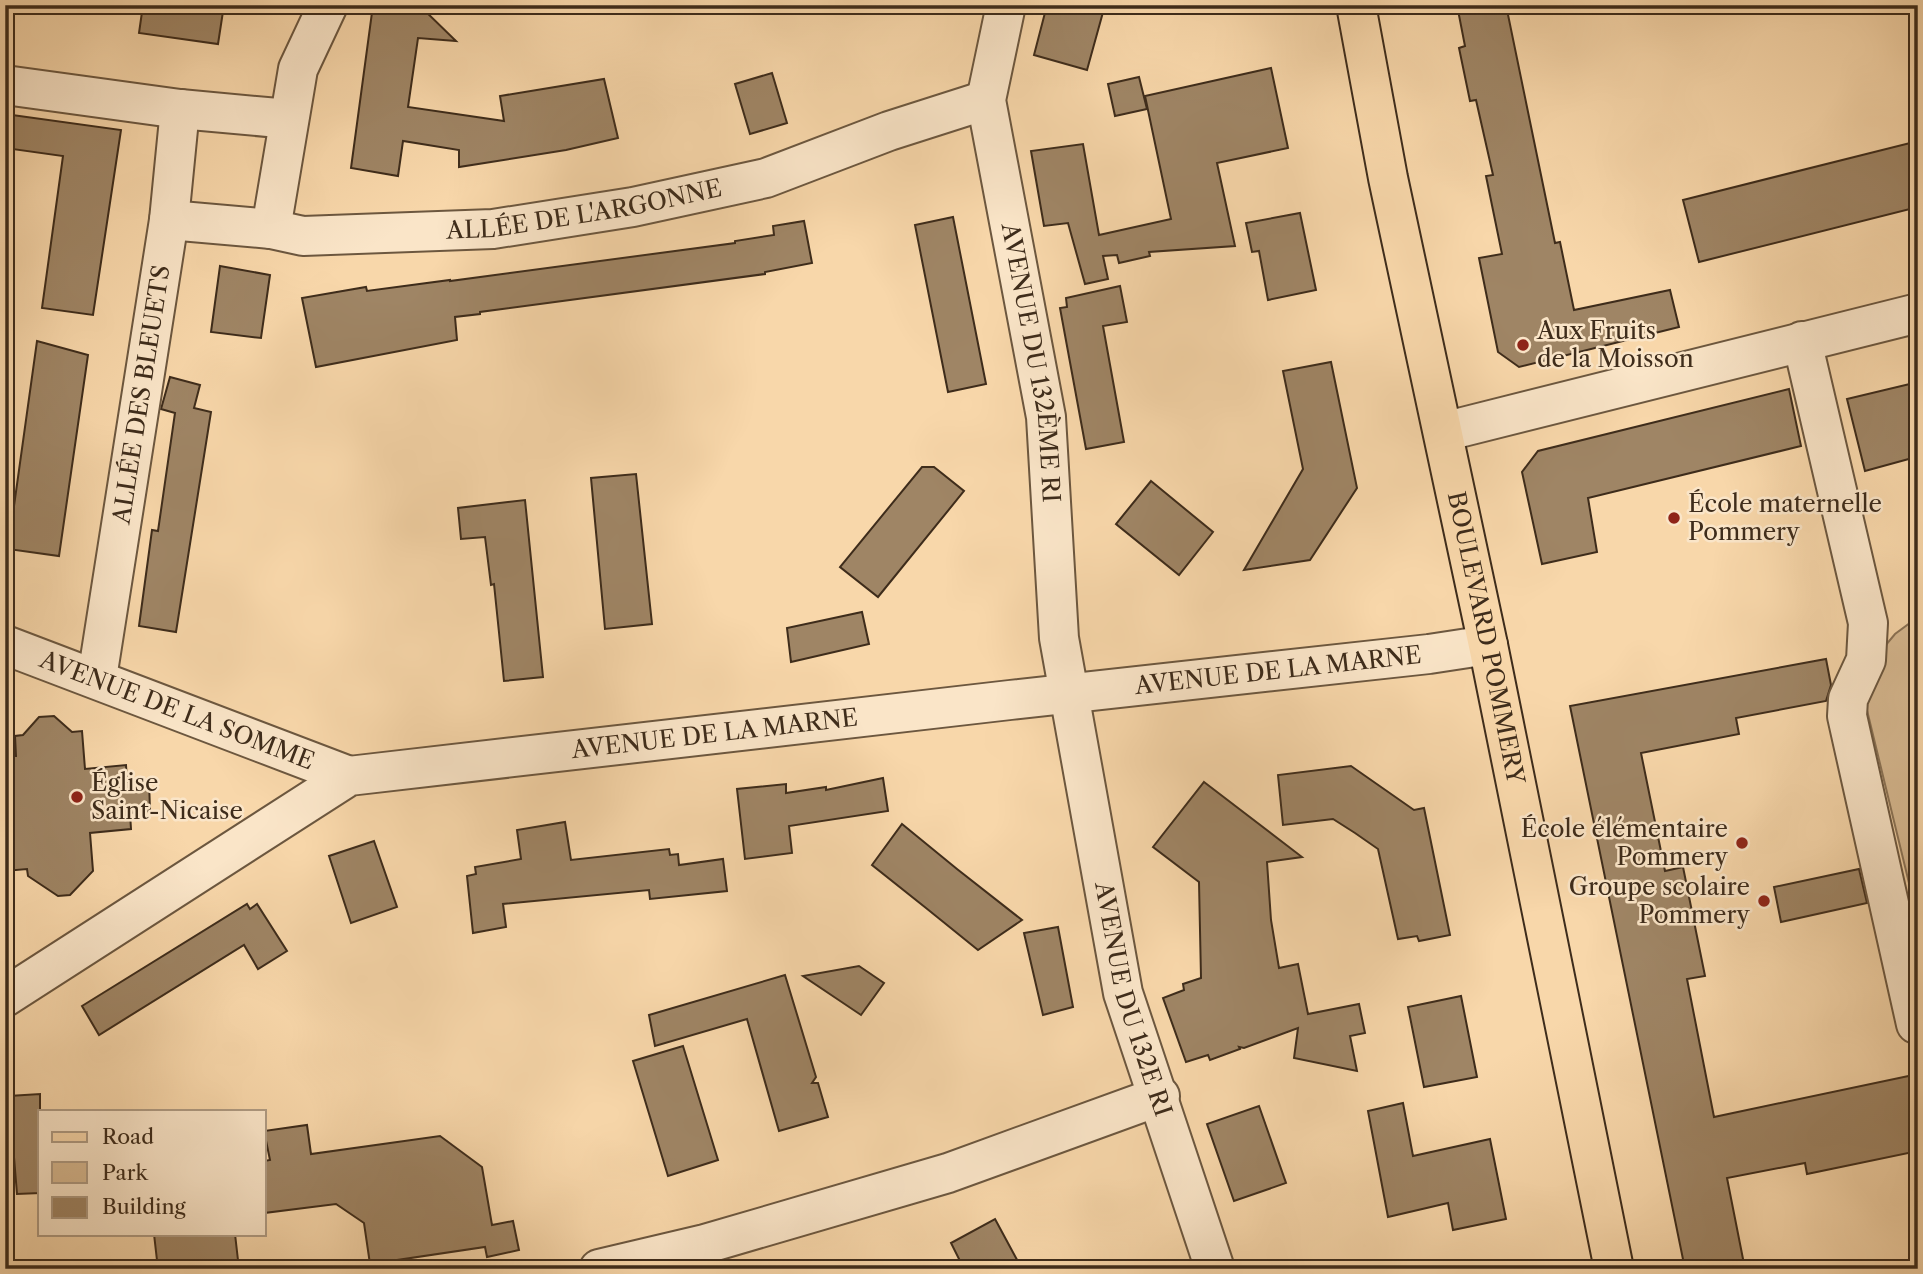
<svg xmlns="http://www.w3.org/2000/svg" width="1923" height="1274" viewBox="0 0 1923 1274" font-family="'Libre Caslon Text',serif">
<style>
.green{fill:#d8ba92;stroke:#8b7356;stroke-width:2}
.building{fill:#9f8565;stroke:#3e2c1b;stroke-width:2}
.lines{fill:none;stroke-linecap:round;stroke-linejoin:round}
.minor-casing{stroke:#6c573f;stroke-width:42}
.major-casing{stroke:#3e2c1b;stroke-width:42}
.minor{stroke:#fae5c8;stroke-width:38}
.major{stroke:#f8d7aa;stroke-width:38}
.poi-dot{fill:#8f2418;stroke:#fae5c8;stroke-width:2.5}
.labels{text-anchor:middle;stroke-width:5;stroke-linejoin:round;paint-order:stroke}
.street-label{font-size:24px;fill:#3e2c1b;stroke:#fae5c8}
.poi-label{font-size:24px;fill:#3e2c1b;stroke:#fae5c8;text-anchor:start}
</style>
<rect width="100%" height="100%" fill="#f8d7aa"/>
<filter id="stains"><feTurbulence type="fractalNoise" baseFrequency=".00286" numOctaves="4"/><feColorMatrix values="0 0 0 0 .2 0 0 0 0 .09 0 0 0 0 .02 0 0 0 .5 -.17"/></filter>
<radialGradient id="worn" r=".72"><stop offset=".6" stop-color="#630" stop-opacity="0"/><stop offset="1" stop-color="#630" stop-opacity=".3"/></radialGradient>
<polygon class="green" points="1918,617 1918,920 1865,702 1875,658 1895,634"/>
<g class="building">
<polygon points="143,5 224,5 218,44 139,33"/>
<polygon points="373,5 419,5 456,41 418,38 408,107 504,121 500,96 604,79 618,138 566,150 459,167 459,150 403,141 398,176 351,168"/>
<polygon points="1047,5 1105,5 1087,70 1034,55"/>
<polygon points="1457,5 1506,5 1555,243 1560,242 1574,310 1670,290 1679,327 1519,367 1498,352 1479,258 1502,254 1486,176 1493,175 1476,100 1470,101 1459,48 1465,46"/>
<polygon points="1271,68 1288,148 1217,163 1235,246 1149,252 1150,256 1119,263 1117,255 1103,256 1108,279 1085,284 1068,223 1044,226 1031,151 1083,144 1099,235 1171,219 1145,96"/>
<polygon points="772,73 787,123 750,134 735,84"/>
<polygon points="1139,77 1147,109 1115,116 1108,84"/>
<polygon points="5,114 121,130 93,315 42,308 63,156 5,148"/>
<polygon points="1918,141 1918,207 1699,262 1683,200"/>
<polygon points="1300,213 1316,290 1268,300 1259,251 1252,252 1246,223"/>
<polygon points="953,217 986,384 948,392 915,225"/>
<polygon points="804,221 812,263 765,272 765,274 480,312 480,314 455,317 457,340 316,367 302,298 366,287 367,291 450,280 450,281 735,243 735,241 774,235 773,226"/>
<polygon points="220,266 270,275 261,338 211,332"/>
<polygon points="1120,286 1127,322 1103,326 1124,442 1086,449 1060,308 1067,307 1066,298"/>
<polygon points="37,341 88,355 59,556 8,549"/>
<polygon points="1331,362 1357,488 1310,560 1244,570 1303,469 1283,371"/>
<polygon points="170,377 200,385 194,408 211,412 176,632 139,626 152,530 158,531 175,413 161,409"/>
<polygon points="1918,382 1918,431 1910,433 1916,457 1865,471 1847,399"/>
<polygon points="1789,389 1801,446 1588,498 1597,552 1542,564 1522,472 1538,451"/>
<polygon points="922,467 934,467 964,491 878,597 840,567"/>
<polygon points="636,474 652,624 605,629 591,478"/>
<polygon points="1151,481 1213,532 1179,575 1116,524"/>
<polygon points="525,500 543,677 504,681 494,584 491,585 485,537 461,539 458,508"/>
<polygon points="862,612 869,644 791,662 787,628"/>
<polygon points="1826,659 1831,685 1826,701 1736,718 1739,734 1641,753 1665,871 1683,867 1705,976 1687,979 1714,1117 1918,1074 1918,1151 1807,1174 1805,1163 1727,1178 1745,1269 1685,1269 1570,706"/>
<polygon points="54,716 72,732 82,731 85,769 126,765 127,782 149,780 150,811 130,813 131,829 90,833 93,871 70,895 58,896 28,876 27,869 5,871 5,756 16,756 15,736 23,735 39,717"/>
<polygon points="1351,766 1414,810 1424,808 1450,935 1419,941 1417,936 1398,939 1378,849 1355,833 1333,819 1283,825 1278,775"/>
<polygon points="883,778 888,811 789,826 792,853 745,859 737,789 786,784 786,793 826,787 826,790"/>
<polygon points="1204,782 1302,857 1267,862 1271,920 1279,968 1298,964 1308,1014 1359,1004 1365,1033 1350,1036 1357,1071 1294,1058 1298,1028 1244,1048 1239,1047 1240,1049 1210,1060 1208,1055 1186,1062 1163,998 1184,990 1183,984 1201,978 1199,882 1153,847"/>
<polygon points="565,822 571,860 669,849 670,855 678,854 679,865 723,859 727,891 650,899 649,890 503,904 506,927 473,933 467,876 476,874 475,867 521,859 517,830"/>
<polygon points="902,824 957,869 1022,920 978,950 926,908 872,865"/>
<polygon points="374,841 397,907 351,923 329,856"/>
<polygon points="1859,869 1867,903 1781,922 1774,887"/>
<polygon points="247,904 250,909 257,904 287,951 258,969 244,945 99,1035 82,1006"/>
<polygon points="1058,927 1073,1007 1043,1015 1024,933"/>
<polygon points="859,966 884,983 861,1015 803,976"/>
<polygon points="785,975 816,1077 812,1083 818,1083 828,1117 779,1131 747,1019 655,1046 649,1015"/>
<polygon points="1461,996 1477,1077 1424,1087 1408,1007"/>
<polygon points="683,1046 718,1160 668,1176 633,1061"/>
<polygon points="40,1094 40,1193 17,1194 9,1096"/>
<polygon points="1403,1103 1413,1156 1490,1139 1506,1219 1453,1230 1448,1203 1388,1217 1368,1111"/>
<polygon points="1259,1106 1286,1183 1234,1201 1207,1124"/>
<polygon points="307,1125 311,1154 440,1136 482,1167 492,1225 513,1221 519,1250 487,1257 485,1247 370,1264 364,1223 336,1204 264,1213 264,1161 270,1160 264,1131"/>
<polygon points="995,1219 1022,1269 964,1269 951,1243"/>
<polygon points="154,1234 235,1234 239,1269 158,1269"/>
</g>
<g class="lines">
<defs>
<g id="minor">
<path id="s1" d="M 1006,5 L 986,100 L 1046,417 L 1059,638 L 1123,993 L 1215,1269"/>
<polyline points="5,85 180,109 289,119"/>
<path id="s2" d="M 169,220 L 271,229 L 303,236 L 493,229 L 633,207 L 766,178 L 889,131 L 986,100"/>
<polyline points="271,229 298,69 328,5"/>
<polyline points="1802,341 1868,623 1866,660 1848,699 1847,716 1916,1024"/>
<polyline points="1443,432 1918,313"/>
<path id="s3" d="M 5,645 L 349,776"/>
<path id="s4" d="M 97,678 L 169,220 L 180,109"/>
<path id="s5" d="M 5,997 L 349,776 L 1010,700 L 1429,654 L 1488,645"/>
<polyline points="599,1269 705,1244 948,1173 1160,1096"/>
</g>
<g id="major">
<path id="s6" d="M 1356,5 L 1388,178 L 1488,645 L 1614,1269"/>
</g>
</defs>
<use href="#minor" class="minor-casing"/>
<use href="#major" class="major-casing"/>
<use href="#minor" class="minor"/>
<use href="#major" class="major"/>
</g>
<g class="poi-dot">
<circle cx="1523" cy="345" r="7"/>
<circle cx="1674" cy="518" r="7"/>
<circle cx="77" cy="797" r="7"/>
<circle cx="1742" cy="843" r="7"/>
<circle cx="1764" cy="901" r="7"/>
</g>
<g class="labels">
<g class="street-label">
<text dy="8" stroke="none"><textPath href="#s2" startOffset="418">ALLÉE DE L'ARGONNE</textPath></text>
<text dy="8" stroke="none"><textPath href="#s1" startOffset="364">AVENUE DU 132ÈME RI</textPath></text>
<text dy="8" stroke="none"><textPath href="#s4" startOffset="287">ALLÉE DES BLEUETS</textPath></text>
<text dy="8" stroke="none"><textPath href="#s6" startOffset="646">BOULEVARD POMMERY</textPath></text>
<text dy="8" stroke="none"><textPath href="#s5" startOffset="1344">AVENUE DE LA MARNE</textPath></text>
<text dy="8" stroke="none"><textPath href="#s3" startOffset="184">AVENUE DE LA SOMME</textPath></text>
<text dy="8" stroke="none"><textPath href="#s5" startOffset="777">AVENUE DE LA MARNE</textPath></text>
<text dy="8" stroke="none"><textPath href="#s1" startOffset="1010">AVENUE DU 132E RI</textPath></text>
</g>
<g class="poi-label">
<text x="1537" y="339">Aux Fruits<tspan x="1537" dy="28">de la Moisson</tspan></text>
<text x="1688" y="512">École maternelle<tspan x="1688" dy="28">Pommery</tspan></text>
<text x="91" y="791">Église<tspan x="91" dy="28">Saint-Nicaise</tspan></text>
<text x="1728" y="837" text-anchor="end">École élémentaire<tspan x="1728" dy="28">Pommery</tspan></text>
<text x="1750" y="895" text-anchor="end">Groupe scolaire<tspan x="1750" dy="28">Pommery</tspan></text>
</g>
</g>
<rect width="1923" height="1274" fill="none" stroke="#f8d7aa" stroke-width="28"/>
<rect x="7" y="7" width="1909" height="1260" fill="none" stroke="#3e2c1b" stroke-width="3.5"/>
<rect x="14" y="14" width="1895" height="1246" fill="none" stroke="#3e2c1b" stroke-width="2"/>
<rect x="38" y="1110" width="228" height="126" fill="#fae5c8" stroke="#af9b83" stroke-width="2"/>
<rect x="52" y="1132" width="35" height="10" fill="#f8d7aa" stroke="#af9b83" stroke-width="2"/>
<text x="102" y="1144" font-size="21" fill="#3e2c1b">Road</text>
<rect x="52" y="1162" width="35" height="21" fill="#d8ba92" stroke="#af9b83" stroke-width="2"/>
<text x="102" y="1180" font-size="21" fill="#3e2c1b">Park</text>
<rect x="52" y="1197" width="35" height="21" fill="#9f8565" stroke="#af9b83" stroke-width="2"/>
<text x="102" y="1214" font-size="21" fill="#3e2c1b">Building</text>
<rect width="100%" height="100%" filter="url(#stains)"/>
<rect width="100%" height="100%" fill="url(#worn)"/>
</svg>
